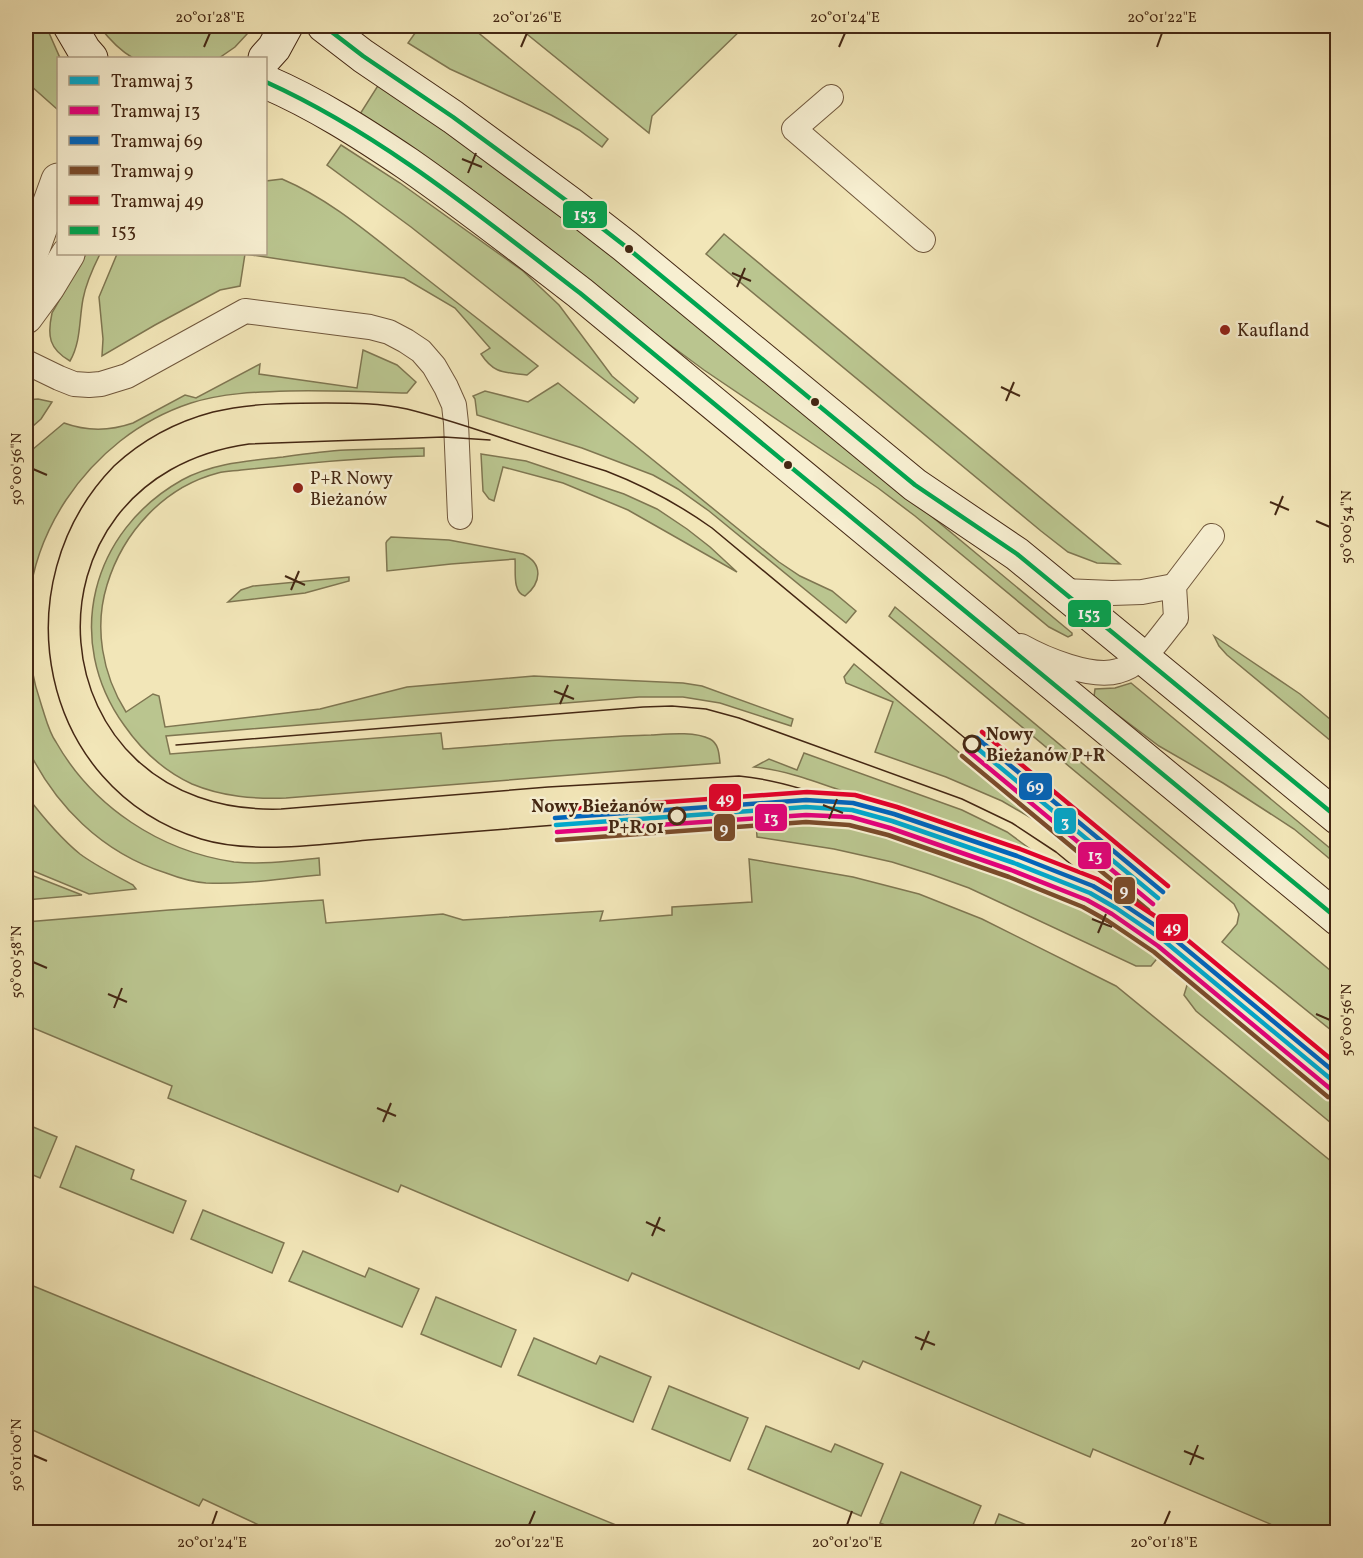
<svg xmlns="http://www.w3.org/2000/svg" width="1363" height="1558" viewBox="0 0 1363 1558" font-family="Vollkorn,serif">
<style>
.green{fill:#bac58f;stroke:#7f7651;stroke-width:1.5}
.lines{fill:none;stroke-linecap:round;stroke-linejoin:round}
.lane-casing{stroke:#70573c;stroke-width:26}
.street-casing{stroke:#70573c;stroke-width:35}
.secondary-casing{stroke:#442713;stroke-width:35}
.lane{stroke:#f7efd1;stroke-width:24}
.street{stroke:#f7efd1;stroke-width:33}
.secondary{stroke:#f7efd1;stroke-width:33}
.tram{stroke:#442713;stroke-width:1.5}
.bus-1-casing{stroke:#f7efd1;stroke-width:9}
.bus-1{stroke:#00a651;stroke-width:4.5}
.tram-1-casing{stroke:#f7efd1;stroke-width:9}
.tram-2-casing{stroke:#f7efd1;stroke-width:9}
.tram-3-casing{stroke:#f7efd1;stroke-width:9}
.tram-4-casing{stroke:#f7efd1;stroke-width:9}
.tram-5-casing{stroke:#f7efd1;stroke-width:9}
.tram-1{stroke:#00a9ce;stroke-width:4.5}
.tram-2{stroke:#e5007d;stroke-width:4.5}
.tram-3{stroke:#0065bd;stroke-width:4.5}
.tram-4{stroke:#7a4b2a;stroke-width:4.5}
.tram-5{stroke:#e4002b;stroke-width:4.5}
.ticks{fill:none;stroke:#442713;stroke-width:2}
.bus-dot{fill:#442713;stroke:#f7efd1;stroke-width:2}
.poi-dot{fill:#8f2418;stroke:#f7efd1;stroke-width:2}
.stop-dot{fill:#f7efd1;stroke:#442713;stroke-width:3}
.labels{text-anchor:middle;stroke-width:5;stroke-linejoin:round;paint-order:stroke}
.poi-label{font-size:18px;fill:#442713;stroke:#f7efd1;text-anchor:start}
.stop-label{font-size:18px;font-weight:bold;fill:#442713;stroke:#f7efd1;text-anchor:start}
.line-badge{stroke:#f7efd1;stroke-width:2}
.badge-label{font-size:16px;text-anchor:middle;font-weight:bold;fill:#fff}
.neatline{fill:none;stroke:#442713;stroke-width:2}
.ticks-label{font-size:15px;text-anchor:middle;fill:#442713}
</style>
<rect width="100%" height="100%" fill="#f2e6b8"/>
<filter id="stains"><feTurbulence type="fractalNoise" baseFrequency=".00333" numOctaves="4"/><feColorMatrix values="0 0 0 0 .2 0 0 0 0 .09 0 0 0 0 .02 0 0 0 .5 -.17"/></filter>
<radialGradient id="worn" r=".72"><stop offset=".6" stop-color="#630" stop-opacity="0"/><stop offset="1" stop-color="#630" stop-opacity=".3"/></radialGradient>
<g class="green">
<polygon points="26,26 46,26 60,58 58,110 30,85 26,75"/>
<path d="M 99,26 L 252,26 L 247,34 L 235,47 L 219,58 L 133,58 C 119,50 109,39 99,26 Z"/>
<polygon points="420,26 470,26 608,139 602,147 579,130 551,115 450,69 408,43"/>
<polygon points="517,26 745,26 652,116 649,133"/>
<polygon points="379,84 522,184 794,402 1072,633 1072,635 1068,637 1049,627 915,516 878,488 704,370 666,342 517,226 360,114"/>
<polygon points="341,145 400,183 523,271 559,305 612,376 638,398 634,403 411,227 327,165"/>
<path d="M 282,179 C 327,198 366,231 404,261 C 449,296 493,331 538,366 L 527,375 C 504,372 494,374 481,354 L 490,348 L 455,308 L 404,278 L 245,254 L 240,286 L 220,290 L 155,325 L 102,356 L 103,339 L 99,297 L 117,254 L 266,254 L 266,181 Z"/>
<polygon points="724,234 1120,564 1097,563 1068,552 1041,531 706,254"/>
<path d="M 86,254 L 100,254 C 93,268 86,283 83,299 C 79,320 81,342 70,361 C 49,349 47,336 52,313 Z"/>
<path d="M 363,350 L 397,365 L 416,382 L 407,393 C 368,392 328,390 289,391 C 255,392 223,393 191,403 C 139,420 96,455 66,500 C 24,564 17,635 42,707 C 46,719 49,732 56,742 C 93,807 160,851 234,862 C 262,865 291,861 319,858 L 320,875 C 283,878 244,885 206,883 C 193,882 179,878 166,873 C 102,853 54,805 26,745 L 26,455 L 64,423 C 86,431 110,431 133,423 L 185,395 L 196,398 L 260,364 L 259,374 L 357,388 Z"/>
<polygon points="558,383 779,562 800,576 832,591 856,611 846,623 709,511 678,489 653,475 582,448 477,415 475,399 473,396 485,391 528,402"/>
<polygon points="38,399 52,402 41,419 26,432 26,400"/>
<path d="M 424,448 L 424,456 C 382,457 341,460 300,464 C 281,466 261,468 241,470 C 234,471 226,471 218,473 C 164,487 123,532 107,585 C 94,627 102,674 126,712 L 153,694 L 159,696 L 165,727 L 320,709 L 407,687 L 534,676 L 554,677 L 683,683 L 702,686 L 793,719 L 791,726 L 720,703 L 683,697 L 639,697 L 166,736 L 170,754 L 441,733 L 443,749 C 512,744 581,737 651,735 C 667,734 695,731 710,739 C 719,744 719,754 720,763 L 286,798 C 254,799 223,797 192,784 C 164,771 142,751 124,725 C 63,640 91,531 182,480 C 213,463 248,461 283,457 C 304,454 325,451 346,450 C 372,449 398,449 424,448 Z"/>
<polygon points="481,454 526,461 624,494 657,509 687,529 710,547 737,572 628,510 563,483 503,467 494,501 489,499 483,491"/>
<path d="M 391,537 L 449,540 L 523,554 C 544,564 541,583 525,596 C 512,592 516,571 515,559 L 451,564 L 387,571 L 386,543 L 387,541 Z"/>
<polygon points="349,577 349,581 305,593 228,602 241,590 253,586"/>
<polygon points="895,607 1337,976 1337,1035 1222,942 1237,924 1239,914 1234,904 889,616"/>
<polygon points="1214,636 1300,694 1337,725 1337,746 1227,655 1219,646"/>
<polygon points="854,664 1050,829 1002,801 946,777 875,752 893,702 846,683 844,677"/>
<polygon points="1131,683 1337,854 1337,865 1294,829 1223,783 1159,746 1094,697 1095,689 1115,688"/>
<path d="M 804,753 L 962,810 L 1007,832 L 1048,862 C 983,839 917,815 851,794 C 819,783 787,770 754,767 L 769,759 L 797,770 Z"/>
<path d="M 26,795 C 42,816 59,837 80,854 C 96,866 115,875 133,885 L 136,889 L 89,894 L 26,868 Z"/>
<polygon points="820,820 849,823 882,831 1076,902 1105,916 1160,955 1151,966 1136,966 969,888 930,874 892,862 834,849 757,837 756,821"/>
<polygon points="749,859 853,877 919,894 982,919 1116,986 1337,1166 1337,1532 1289,1532 1093,1449 1090,1457 863,1361 859,1369 632,1273 628,1281 401,1185 398,1192 168,1098 172,1086 26,1025 26,922 169,910 323,900 326,923 443,914 463,920 603,911 600,921 672,915 672,907 752,902"/>
<polygon points="26,873 82,895 26,900"/>
<polygon points="1188,982 1337,1105 1337,1128 1196,1011 1184,995"/>
<polygon points="26,1124 57,1137 40,1178 26,1172"/>
<polygon points="76,1146 134,1170 131,1179 186,1201 173,1233 60,1187"/>
<polygon points="203,1210 284,1243 272,1273 191,1239"/>
<polygon points="303,1251 365,1277 369,1268 419,1289 402,1327 289,1281"/>
<polygon points="26,1283 633,1532 274,1532 203,1499 199,1506 26,1427"/>
<polygon points="436,1297 516,1330 501,1367 421,1334"/>
<polygon points="534,1338 596,1364 600,1356 651,1377 633,1422 518,1375"/>
<polygon points="669,1386 748,1418 730,1461 652,1429"/>
<polygon points="766,1426 831,1452 835,1444 883,1464 861,1516 748,1469"/>
<polygon points="901,1472 981,1506 970,1532 903,1532 880,1523"/>
<polygon points="999,1514 1044,1532 992,1532"/>
</g>
<g class="lines">
<defs>
<g id="lane">
<polyline points="831,97 794,129 923,240"/>
<polyline points="26,362 59,378 74,384 89,385 101,384 127,376 245,311 370,327 389,332 406,341 421,351 434,366 446,387 454,405 456,423 460,517"/>
<polyline points="1063,591 1112,593 1142,592 1174,586"/>
<path d="M 1021,646 C 1044,659 1092,679 1118,671 C 1126,669 1137,662 1143,657 C 1153,649 1167,628 1176,618 L 1174,586 L 1212,536"/>
</g>
<g id="street">
<polyline points="26,268 58,180"/>
<polyline points="26,317 48,287 68,254"/>
</g>
<g id="secondary">
<polyline points="70,26 84,50 91,58"/>
<polyline points="324,26 363,56 453,117 571,204 625,246 915,485 1017,554 1338,818"/>
<polyline points="265,58 274,48 286,26"/>
<path d="M 266,82 C 317,104 362,133 408,164 C 467,205 523,249 580,293 L 1338,919"/>
</g>
</defs>
<use href="#lane" class="lane-casing"/>
<use href="#street" class="street-casing"/>
<use href="#secondary" class="secondary-casing"/>
<use href="#lane" class="lane"/>
<use href="#street" class="street"/>
<use href="#secondary" class="secondary"/>
<g class="tram">
<path d="M 490,440 L 444,437 L 249,444 C 7,478 32,817 281,809 L 548,787 L 739,776 C 792,781 842,803 892,821"/>
<polyline points="176,745 643,707 672,706 706,709 739,718 962,799 1012,823 1056,852 1163,940"/>
<path d="M 556,825 C 493,830 431,835 368,840 C 318,845 250,854 201,839 C 38,789 0,583 114,466 C 142,440 175,422 213,412 C 250,403 289,403 326,403 C 353,403 380,403 407,409 C 435,416 463,425 490,434 C 529,447 567,459 606,471 C 645,486 677,503 712,528 L 972,744"/>
</g>
<defs>
<g id="bus-1">
<polyline points="324,26 363,56 453,117 571,204 625,246 915,485 1017,554 1338,818"/>
<path d="M 266,82 C 381,134 480,216 580,293 L 1338,919"/>
</g>
</defs>
<use href="#bus-1" class="bus-1-casing"/>
<use href="#bus-1" class="bus-1"/>
<defs>
<g id="tram-1">
<polyline points="972,744 1158,898"/>
<polyline points="556,825 806,807 852,810 892,821 1014,863 1090,893 1116,908 1163,940 1338,1085"/>
</g>
<g id="tram-2">
<polyline points="967,750 1153,904"/>
<polyline points="557,832 806,815 851,817 890,828 1011,870 1087,900 1112,914 1158,946 1333,1091"/>
</g>
<g id="tram-3">
<polyline points="977,738 1163,892"/>
<polyline points="555,818 806,800 853,803 894,814 1017,856 1093,886 1120,902 1168,934 1338,1075"/>
</g>
<g id="tram-4">
<polyline points="962,756 1148,910"/>
<polyline points="557,840 806,822 849,825 888,835 1009,877 1083,907 1108,921 1154,952 1328,1097"/>
</g>
<g id="tram-5">
<polyline points="982,732 1168,886"/>
<polyline points="555,810 807,792 855,795 897,807 1020,849 1097,879 1123,895 1173,928 1338,1065"/>
</g>
</defs>
<use href="#tram-1" class="tram-1-casing"/>
<use href="#tram-2" class="tram-2-casing"/>
<use href="#tram-3" class="tram-3-casing"/>
<use href="#tram-4" class="tram-4-casing"/>
<use href="#tram-5" class="tram-5-casing"/>
<use href="#tram-1" class="tram-1"/>
<use href="#tram-2" class="tram-2"/>
<use href="#tram-3" class="tram-3"/>
<use href="#tram-4" class="tram-4"/>
<use href="#tram-5" class="tram-5"/>
</g>
<path class="ticks" d="M 204,47 L 210,33M 521,47 L 527,33M 839,47 L 845,33M 1157,47 L 1162,33M 462,159 L 482,167M 468,173 L 476,153M 732,273 L 751,281M 737,287 L 745,268M 1001,387 L 1020,396M 1006,401 L 1014,382M 33,469 L 47,475M 1270,502 L 1289,510M 1275,515 L 1283,496M 1316,521 L 1330,527M 285,576 L 305,585M 291,590 L 299,571M 554,691 L 574,699M 560,704 L 568,685M 823,805 L 843,813M 829,819 L 837,799M 1092,919 L 1112,927M 1098,933 L 1106,914M 33,962 L 47,968M 108,994 L 127,1002M 114,1008 L 122,988M 1316,1014 L 1330,1020M 377,1108 L 396,1116M 383,1122 L 391,1103M 646,1222 L 665,1231M 652,1236 L 660,1217M 915,1337 L 935,1345M 921,1350 L 929,1331M 1184,1451 L 1204,1459M 33,1455 L 47,1461M 1190,1465 L 1198,1445M 212,1525 L 217,1511M 529,1525 L 535,1511M 847,1525 L 852,1511M 1164,1525 L 1170,1511"/>
<g class="bus-dot">
<circle cx="629" cy="249" r="5"/>
<circle cx="815" cy="402" r="5"/>
<circle cx="788" cy="465" r="5"/>
</g>
<g class="poi-dot">
<circle cx="1225" cy="330" r="6"/>
<circle cx="298" cy="488" r="6"/>
</g>
<g class="stop-dot">
<circle cx="972" cy="744" r="8"/>
<circle cx="677" cy="816" r="8"/>
</g>
<g class="labels">
<g class="poi-label">
<text x="1237" y="336">Kaufland</text>
<text x="310" y="484">P+R Nowy<tspan x="310" dy="21">Bieżanów</tspan></text>
</g>
<g class="stop-label">
<text x="986" y="740">Nowy<tspan x="986" dy="21">Bieżanów P+R</tspan></text>
<text x="664" y="812" text-anchor="end">Nowy Bieżanów<tspan x="664" dy="21">P+R 01</tspan></text>
</g>
</g>
<g class="line-badge">
<rect x="562" y="200" width="46" height="29" rx="6" fill="#00a651"/>
<rect x="1067" y="599" width="45" height="29" rx="6" fill="#00a651"/>
<rect x="1018" y="772" width="35" height="29" rx="6" fill="#0065bd"/>
<rect x="708" y="783" width="34" height="29" rx="6" fill="#e4002b"/>
<rect x="754" y="803" width="34" height="29" rx="6" fill="#e5007d"/>
<rect x="1053" y="807" width="24" height="28" rx="6" fill="#00a9ce"/>
<rect x="713" y="813" width="23" height="29" rx="6" fill="#7a4b2a"/>
<rect x="1077" y="841" width="35" height="29" rx="6" fill="#e5007d"/>
<rect x="1113" y="876" width="23" height="29" rx="6" fill="#7a4b2a"/>
<rect x="1155" y="913" width="34" height="29" rx="6" fill="#e4002b"/>
</g>
<g class="badge-label">
<text x="585" y="220">153</text>
<text x="1089" y="619">153</text>
<text x="1035" y="792">69</text>
<text x="725" y="804">49</text>
<text x="771" y="823">13</text>
<text x="1065" y="827">3</text>
<text x="724" y="834">9</text>
<text x="1095" y="861">13</text>
<text x="1124" y="896">9</text>
<text x="1172" y="933">49</text>
</g>
<rect width="1363" height="1558" fill="none" stroke="#f2e6b8" stroke-width="66"/>
<rect x="57" y="57" width="210" height="198" fill="#f7efd1" stroke="#af9f85" stroke-width="1.5"/>
<rect x="69" y="76" width="30" height="9" fill="#00a9ce" stroke="#af9f85" stroke-width="1.5"/>
<text x="111" y="87" font-size="18" fill="#442713">Tramwaj 3</text>
<rect x="69" y="106" width="30" height="9" fill="#e5007d" stroke="#af9f85" stroke-width="1.5"/>
<text x="111" y="117" font-size="18" fill="#442713">Tramwaj 13</text>
<rect x="69" y="136" width="30" height="9" fill="#0065bd" stroke="#af9f85" stroke-width="1.5"/>
<text x="111" y="147" font-size="18" fill="#442713">Tramwaj 69</text>
<rect x="69" y="166" width="30" height="9" fill="#7a4b2a" stroke="#af9f85" stroke-width="1.5"/>
<text x="111" y="177" font-size="18" fill="#442713">Tramwaj 9</text>
<rect x="69" y="196" width="30" height="9" fill="#e4002b" stroke="#af9f85" stroke-width="1.5"/>
<text x="111" y="207" font-size="18" fill="#442713">Tramwaj 49</text>
<rect x="69" y="226" width="30" height="9" fill="#00a651" stroke="#af9f85" stroke-width="1.5"/>
<text x="111" y="237" font-size="18" fill="#442713">153</text>
<rect x="33" y="33" width="1297" height="1492" class="neatline"/>
<g class="ticks-label">
<text x="210" y="22">20°01'28"E</text>
<text x="527" y="22">20°01'26"E</text>
<text x="845" y="22">20°01'24"E</text>
<text x="1162" y="22">20°01'22"E</text>
<text transform="translate(16 469) rotate(-90)" y="5">50°00'56"N</text>
<text transform="translate(1346 527) rotate(-90)" y="5">50°00'54"N</text>
<text transform="translate(16 962) rotate(-90)" y="5">50°00'58"N</text>
<text transform="translate(1346 1020) rotate(-90)" y="5">50°00'56"N</text>
<text transform="translate(16 1455) rotate(-90)" y="5">50°01'00"N</text>
<text x="212" y="1547">20°01'24"E</text>
<text x="529" y="1547">20°01'22"E</text>
<text x="847" y="1547">20°01'20"E</text>
<text x="1164" y="1547">20°01'18"E</text>
</g>
<rect width="100%" height="100%" filter="url(#stains)"/>
<rect width="100%" height="100%" fill="url(#worn)"/>
</svg>
